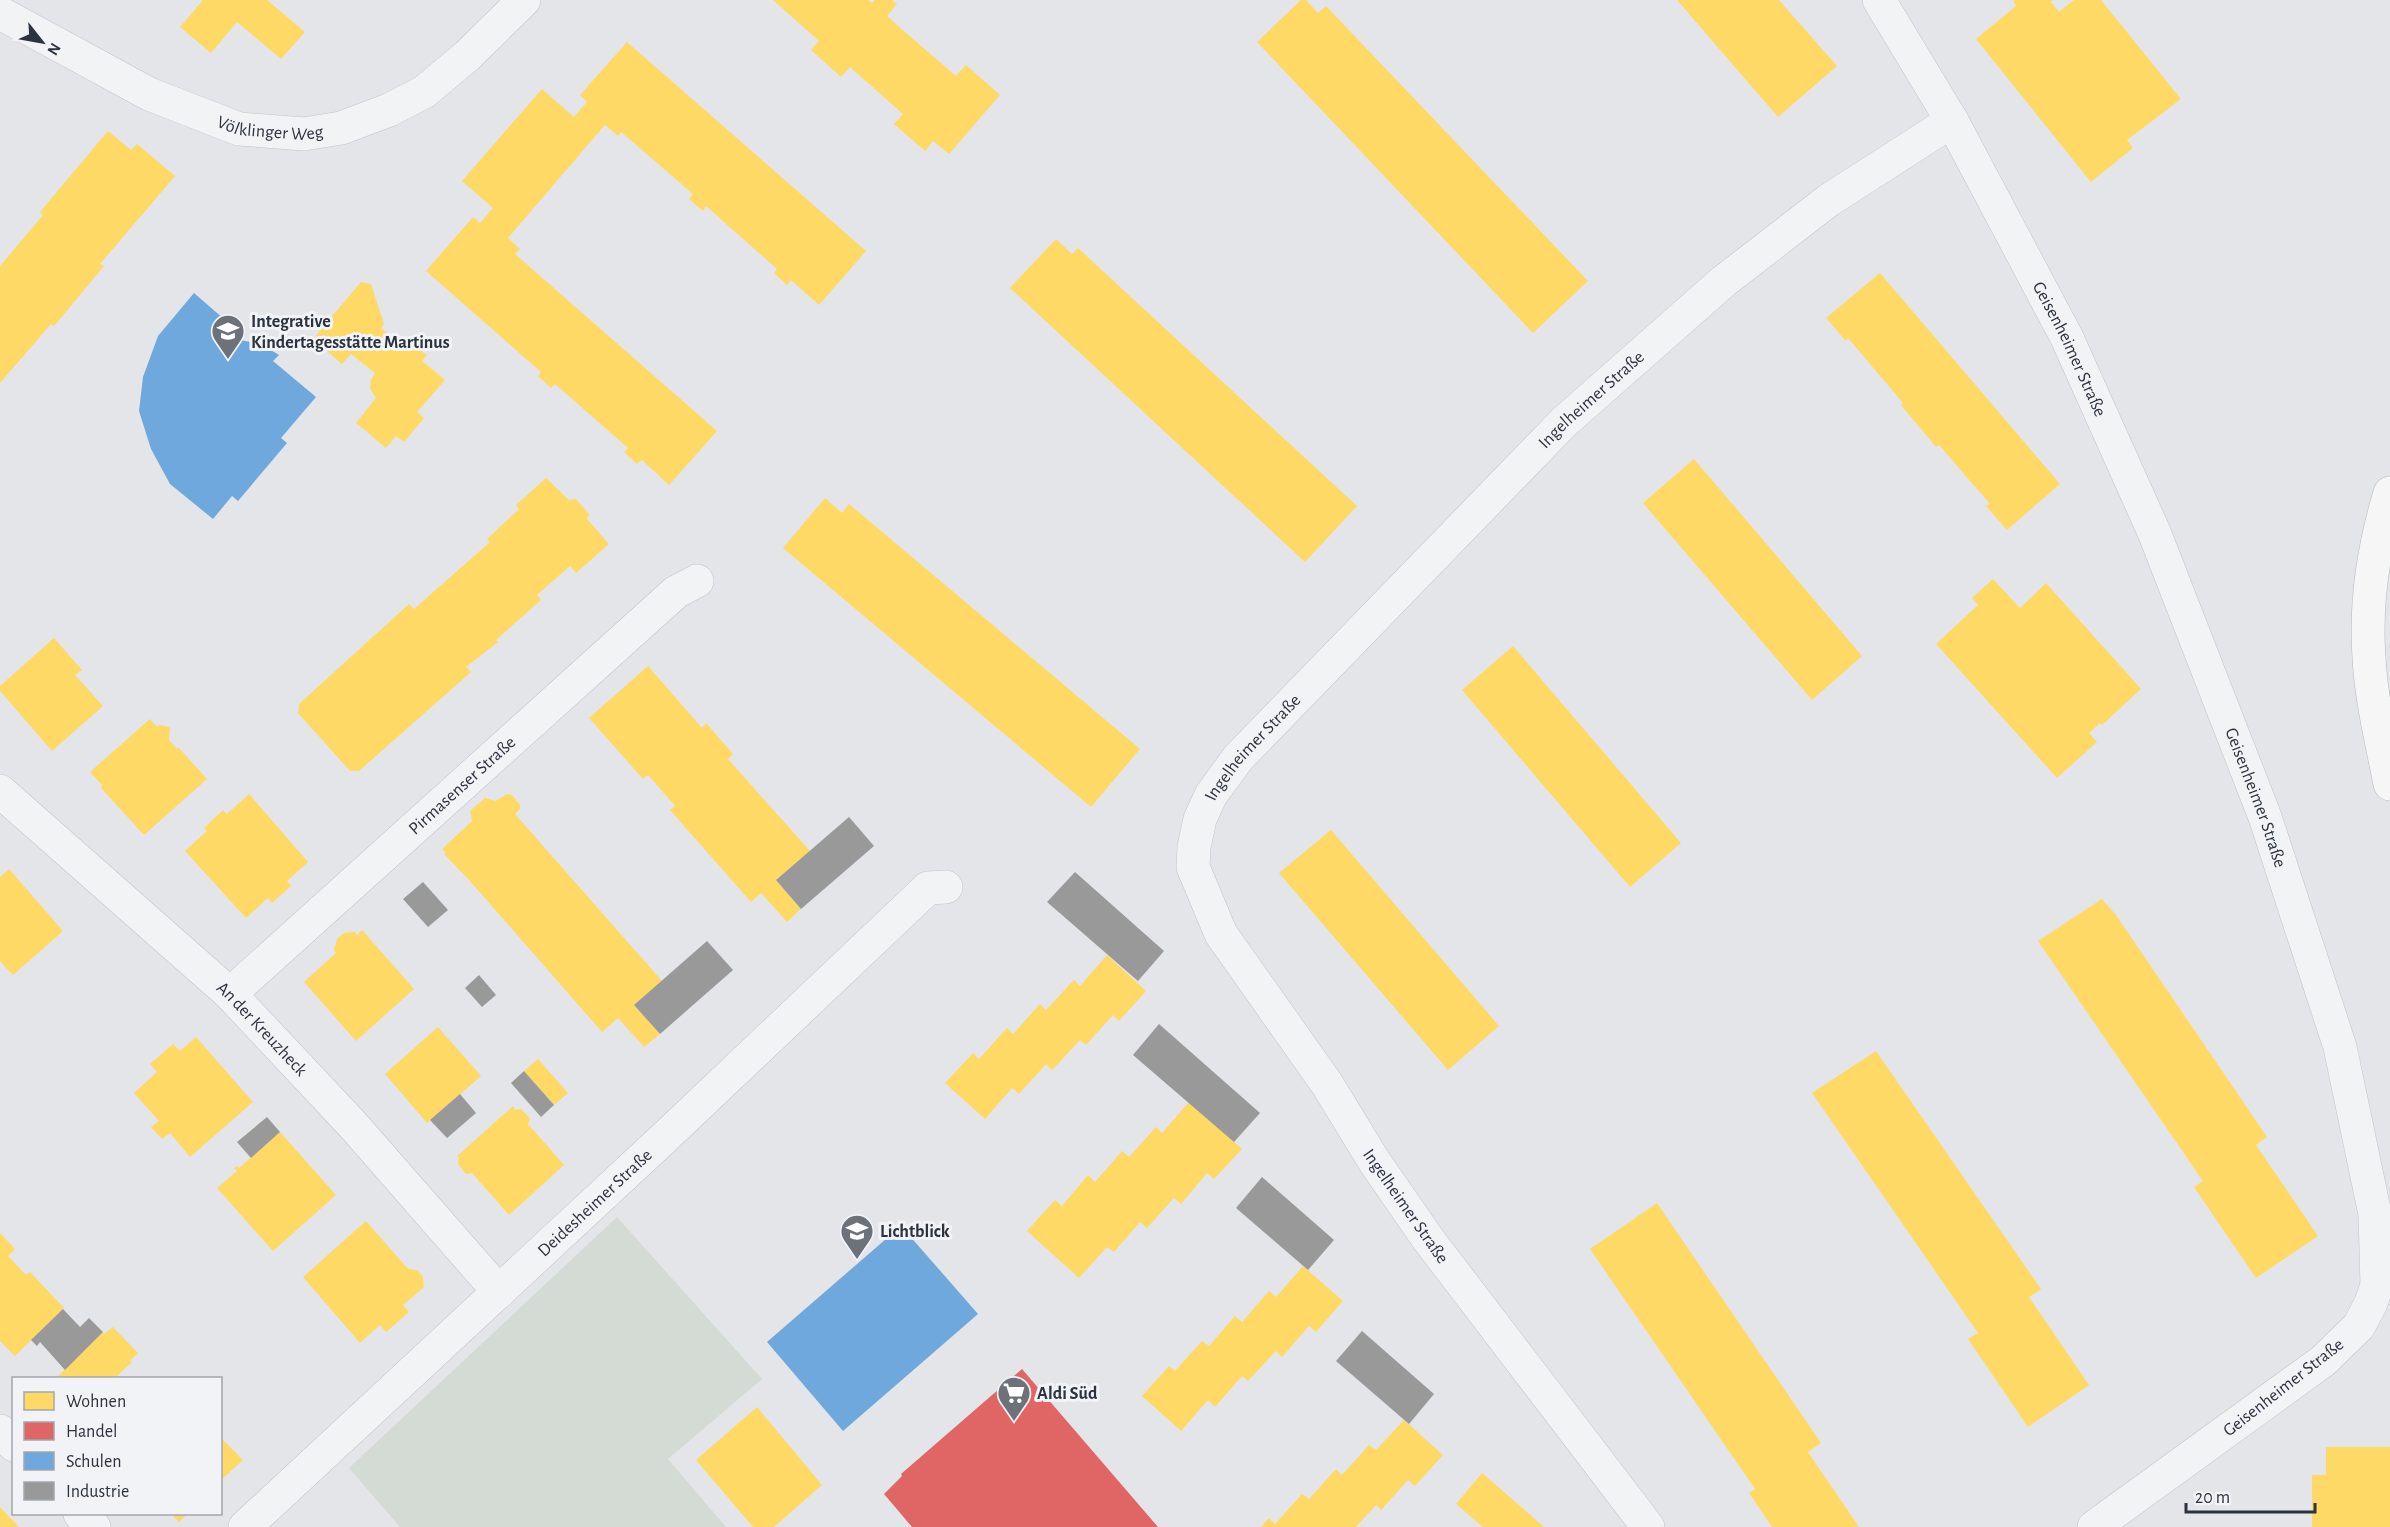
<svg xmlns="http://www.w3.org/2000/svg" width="2390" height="1527" viewBox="0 0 2390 1527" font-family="'Alegreya Sans',sans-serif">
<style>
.green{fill:#d4dbd4}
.homes{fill:#ffd966}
.shops{fill:#e06666}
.schools{fill:#6fa8dc}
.industry{fill:#999}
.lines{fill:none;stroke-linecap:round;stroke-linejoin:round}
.minor-casing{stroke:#c2c3c6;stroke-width:34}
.trunk-casing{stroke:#b6b8bc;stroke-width:34}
.minor{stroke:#f2f3f4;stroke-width:33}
.trunk{stroke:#f6f6f6;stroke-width:33}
.labels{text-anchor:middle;stroke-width:6;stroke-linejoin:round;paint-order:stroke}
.street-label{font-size:18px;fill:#2c333f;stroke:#f1f3f6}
.poi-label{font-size:18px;font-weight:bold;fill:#2c333f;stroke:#f1f3f6;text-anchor:start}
</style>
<rect width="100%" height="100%" fill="#e3e5e8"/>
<polygon class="green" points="617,1217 762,1379 668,1459 726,1527 400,1527 349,1468"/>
<g class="homes">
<polygon points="203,0 267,0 305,32 281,59 237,22 211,53 180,27"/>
<polygon points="773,0 868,0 872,3 875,0 892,0 897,4 887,16 906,33 956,76 966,65 1000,95 949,154 933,141 925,151 894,124 903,114 850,67 841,77 811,50 819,41"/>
<polygon points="1301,0 1306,0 1318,13 1326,6 1588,281 1533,333 1257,42"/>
<polygon points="1677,0 1779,0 1837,66 1778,117"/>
<polygon points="2013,0 2053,0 2051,2 2059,12 2074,0 2101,0 2181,99 2127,140 2133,148 2091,182 1976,39 2016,6"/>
<polygon points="627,42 866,251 819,305 791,280 787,285 774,273 777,269 706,206 703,211 689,199 693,194 621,132 618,136 605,125 508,238 520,249 515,254 717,431 669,485 642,460 637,464 624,452 628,448 555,384 551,388 538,376 541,372 426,271 473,217 480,223 493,208 462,181 542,89 574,117 587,102 580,95"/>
<polygon points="108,131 131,150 137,144 175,176 100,264 104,266 54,326 51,324 0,383 0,266 43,215 40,212"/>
<polygon points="1056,239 1072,254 1078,248 1357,506 1305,562 1010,288"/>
<polygon points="1880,273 2060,484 2007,530 1986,506 1990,504 1939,445 1936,447 1901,405 1903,403 1848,338 1846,341 1826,318"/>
<polygon points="361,282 371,284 384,324 381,328 409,350 413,345 427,355 422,361 445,380 417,412 424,418 404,442 396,436 386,448 356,423 376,398 370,388 371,380 375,373 351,354 342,364 313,339"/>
<polygon points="1694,459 1862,656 1812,700 1643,503"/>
<polygon points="546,478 569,500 576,499 589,514 587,519 609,544 576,573 570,566 537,595 541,600 496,640 498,642 466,667 471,672 359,771 350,771 298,713 299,704 409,604 414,609 490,542 487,539 519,509 516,505"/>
<polygon points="825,498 842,513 849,504 1140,749 1091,807 783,548"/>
<polygon points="1993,579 2020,608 2046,583 2141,689 2102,725 2100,723 2089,733 2097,742 2057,778 1936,644 1978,605 1972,598"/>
<polygon points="54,638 82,670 75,675 103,706 52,751 0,691 0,686"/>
<polygon points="1513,646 1681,843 1630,887 1462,690"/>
<polygon points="648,666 702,728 706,723 733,754 728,759 810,851 776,880 801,909 787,922 761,893 751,902 670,810 675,806 648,775 643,779 589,718"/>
<polygon points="150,719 157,727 159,725 170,727 169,740 177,749 178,747 207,779 144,835 101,788 102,785 90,772"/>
<polygon points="249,794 308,862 287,881 291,886 272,903 268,898 246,918 185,851 207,831 204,828 223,810 227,814"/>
<polygon points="507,794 512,795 520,805 520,809 515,814 662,981 634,1005 660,1034 644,1047 618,1018 602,1032 469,880 444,854 446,853 442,849 472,821 470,811 485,798 496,801"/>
<polygon points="1331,830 1499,1026 1448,1070 1279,873"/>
<polygon points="9,869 63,931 13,975 0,961 0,877"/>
<polygon points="2102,899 2116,915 2267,1137 2256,1145 2318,1236 2256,1278 2194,1187 2203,1181 2038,941"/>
<polygon points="362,930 414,989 356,1041 304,982 336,953 334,950 337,939 344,933 355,932 357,935"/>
<polygon points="1107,955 1146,991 1119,1021 1113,1015 1086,1045 1080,1040 1052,1070 1046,1064 1019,1094 1012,1088 985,1119 945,1083 973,1053 979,1059 1007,1028 1013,1034 1040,1004 1046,1010 1074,980 1080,986"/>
<polygon points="438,1027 481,1076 427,1123 385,1074"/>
<polygon points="196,1037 253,1102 190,1157 170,1133 162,1139 151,1127 159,1121 134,1093 157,1072 150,1064 173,1044 180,1051"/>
<polygon points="1876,1051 2041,1289 2029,1297 2089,1385 2028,1427 1968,1339 1978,1333 1812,1093"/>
<polygon points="538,1059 568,1093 554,1105 524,1071"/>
<polygon points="1189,1102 1242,1149 1214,1179 1207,1173 1181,1204 1174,1198 1147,1228 1140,1222 1114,1252 1107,1247 1079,1278 1027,1231 1055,1200 1062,1206 1088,1175 1095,1182 1122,1151 1129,1157 1156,1127 1162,1133"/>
<polygon points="513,1106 515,1110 521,1109 530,1118 528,1124 564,1165 509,1215 472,1173 466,1174 458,1164 459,1158 457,1156"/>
<polygon points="280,1132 336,1195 273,1251 217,1188 237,1171 234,1168 237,1166 239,1168"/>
<polygon points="1657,1203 1821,1443 1808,1452 1859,1527 1772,1527 1749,1493 1755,1489 1590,1249"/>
<polygon points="366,1221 408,1269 417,1270 423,1277 424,1287 403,1305 409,1312 386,1332 380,1325 360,1343 303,1277"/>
<polygon points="0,1233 15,1249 8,1256 26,1275 30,1272 64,1308 15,1356 0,1341"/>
<polygon points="1303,1266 1343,1301 1316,1332 1309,1326 1282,1357 1276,1351 1248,1381 1242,1376 1215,1407 1208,1400 1181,1431 1142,1396 1169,1366 1175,1371 1202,1341 1209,1346 1235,1316 1242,1322 1269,1291 1276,1297"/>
<polygon points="113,1327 138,1353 130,1361 132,1362 115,1378 56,1378 103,1332 104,1334"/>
<polygon points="757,1407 822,1485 774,1527 753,1527 696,1460"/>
<polygon points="1404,1420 1443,1455 1415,1486 1408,1480 1381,1510 1376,1505 1356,1527 1261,1527 1269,1518 1275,1524 1302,1494 1309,1499 1336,1469 1342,1475 1369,1445 1376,1450"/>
<polygon points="220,1437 243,1460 220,1481"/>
<polygon points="2326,1447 2390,1447 2390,1527 2312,1527 2312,1475 2326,1475"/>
<polygon points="1482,1473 1497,1486 1544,1527 1483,1527 1456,1504"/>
<polygon points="0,1507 19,1527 0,1527"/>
<polygon points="171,1514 188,1514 179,1522"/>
</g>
<polygon class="shops" points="1022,1369 1158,1527 912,1527 884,1494 902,1476 901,1474"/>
<g class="schools">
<polygon points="194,293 239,332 236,337 240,340 261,344 279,355 273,361 316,397 281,438 287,443 238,501 232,496 213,519 170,484 151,449 139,411 143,377 158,336"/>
<polygon points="901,1226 978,1314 843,1431 767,1342"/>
</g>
<g class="industry">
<polygon points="849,817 874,846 801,909 776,880"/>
<polygon points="1075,872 1164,951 1138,981 1047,902"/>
<polygon points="423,882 448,910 428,927 403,899"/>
<polygon points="707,941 733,970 660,1034 634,1005"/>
<polygon points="479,975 496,995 482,1007 465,988"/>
<polygon points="1159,1024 1260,1113 1234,1142 1133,1055"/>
<polygon points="524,1071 554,1105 541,1117 511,1083"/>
<polygon points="460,1094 476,1113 447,1138 430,1120"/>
<polygon points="267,1117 280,1132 251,1158 237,1142"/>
<polygon points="1262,1177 1334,1240 1308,1270 1236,1208"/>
<polygon points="63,1309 80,1327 89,1318 103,1332 65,1370 40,1342 37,1346 31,1340"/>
<polygon points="1362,1331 1434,1394 1409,1424 1336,1361"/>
</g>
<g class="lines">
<defs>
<g id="minor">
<path id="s1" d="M 1879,0 L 1952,121 L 2067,338 L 2154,532 L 2265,817 L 2340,1047 L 2375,1214 L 2377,1285 L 2371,1303 L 2359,1326 L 2323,1361 L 2094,1527"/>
<path id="s2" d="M 0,13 L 149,94 L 239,129 L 304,134 L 341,128 L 389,110 L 424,92 L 467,56 L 524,0"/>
<path id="s3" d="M 0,791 L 230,994 L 353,1125 L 499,1292"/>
<path id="s4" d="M 230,994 L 676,592 L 697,581"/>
<polyline points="0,1431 14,1445"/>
<polyline points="80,1514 94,1527"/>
<path id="s5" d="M 245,1527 L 663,1139 L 928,888 L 946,887"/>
<path id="s6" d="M 1648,1527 L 1428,1239 L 1374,1161 L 1327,1084 L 1221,934 L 1193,867 L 1194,847 L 1200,819 L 1211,795 L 1238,758 L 1564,422 L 1724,281 L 1829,200 L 1952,121"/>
</g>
<path id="trunk" d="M 2390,493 C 2374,546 2365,602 2369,657 C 2371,700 2382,742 2390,784"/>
</defs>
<use href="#minor" class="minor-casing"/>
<use href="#trunk" class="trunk-casing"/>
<use href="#minor" class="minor"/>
<use href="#trunk" class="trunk"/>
</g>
<defs>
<symbol id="school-pin" viewBox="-11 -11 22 30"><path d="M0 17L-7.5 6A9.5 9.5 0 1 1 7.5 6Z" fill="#6c717a" stroke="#f1f3f6"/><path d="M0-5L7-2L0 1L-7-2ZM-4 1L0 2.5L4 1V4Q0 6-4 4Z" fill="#fff"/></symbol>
<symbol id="supermarket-pin" viewBox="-11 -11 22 30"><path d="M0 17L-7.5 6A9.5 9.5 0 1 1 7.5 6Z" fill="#6c717a" stroke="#f1f3f6"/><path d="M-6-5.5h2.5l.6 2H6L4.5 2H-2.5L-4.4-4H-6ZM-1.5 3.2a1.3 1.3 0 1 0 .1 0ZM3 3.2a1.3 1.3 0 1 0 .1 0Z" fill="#fff"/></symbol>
</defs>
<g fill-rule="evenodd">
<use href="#school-pin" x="209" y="312" width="38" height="52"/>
<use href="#school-pin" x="838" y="1212" width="38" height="52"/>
<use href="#supermarket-pin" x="995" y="1374" width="38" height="52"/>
</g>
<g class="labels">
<g class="street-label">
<text dy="6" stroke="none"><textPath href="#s2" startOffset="297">Völklinger Weg</textPath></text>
<text dy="6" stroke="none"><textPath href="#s1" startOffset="398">Geisenheimer Straße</textPath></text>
<text dy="6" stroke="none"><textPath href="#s6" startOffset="1428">Ingelheimer Straße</textPath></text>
<text dy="6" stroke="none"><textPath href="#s6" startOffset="942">Ingelheimer Straße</textPath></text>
<text dy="6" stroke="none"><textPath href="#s4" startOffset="312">Pirmasenser Straße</textPath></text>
<text dy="6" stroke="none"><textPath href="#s1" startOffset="884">Geisenheimer Straße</textPath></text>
<text dy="6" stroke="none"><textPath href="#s3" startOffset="354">An der Kreuzheck</textPath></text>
<text dy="6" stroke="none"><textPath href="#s5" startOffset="477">Deidesheimer Straße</textPath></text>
<text transform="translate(1406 1206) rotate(55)" y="6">Ingelheimer Straße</text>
<text transform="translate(2283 1387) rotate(-38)" y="6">Geisenheimer Straße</text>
</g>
<g class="poi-label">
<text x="251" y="327">Integrative<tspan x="251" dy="21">Kindertagesstätte Martinus</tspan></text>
<text x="880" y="1237">Lichtblick</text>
<text x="1037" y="1399">Aldi Süd</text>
</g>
</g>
<rect x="12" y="1377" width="210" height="138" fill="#f1f3f6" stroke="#a2a6ad" stroke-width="1.5"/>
<rect x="24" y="1392" width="30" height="18" fill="#ffd966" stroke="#a2a6ad" stroke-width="1.5"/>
<text x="66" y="1407" font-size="18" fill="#2c333f">Wohnen</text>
<rect x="24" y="1422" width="30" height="18" fill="#e06666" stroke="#a2a6ad" stroke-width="1.5"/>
<text x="66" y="1437" font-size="18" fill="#2c333f">Handel</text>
<rect x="24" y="1452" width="30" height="18" fill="#6fa8dc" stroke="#a2a6ad" stroke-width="1.5"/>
<text x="66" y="1467" font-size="18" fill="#2c333f">Schulen</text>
<rect x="24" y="1482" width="30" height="18" fill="#999999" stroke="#a2a6ad" stroke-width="1.5"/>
<text x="66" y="1497" font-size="18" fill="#2c333f">Industrie</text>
<g transform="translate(42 42) rotate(121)" stroke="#f1f3f6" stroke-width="4.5" paint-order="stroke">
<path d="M0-4.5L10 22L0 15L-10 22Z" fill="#2c333f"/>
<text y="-9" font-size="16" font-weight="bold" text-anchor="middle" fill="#2c333f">N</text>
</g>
<path d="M2186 1503v9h129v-9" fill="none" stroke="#2c333f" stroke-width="3"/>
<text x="2195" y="1503" font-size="18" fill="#2c333f" stroke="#f1f3f6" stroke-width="4.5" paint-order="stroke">20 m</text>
</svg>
